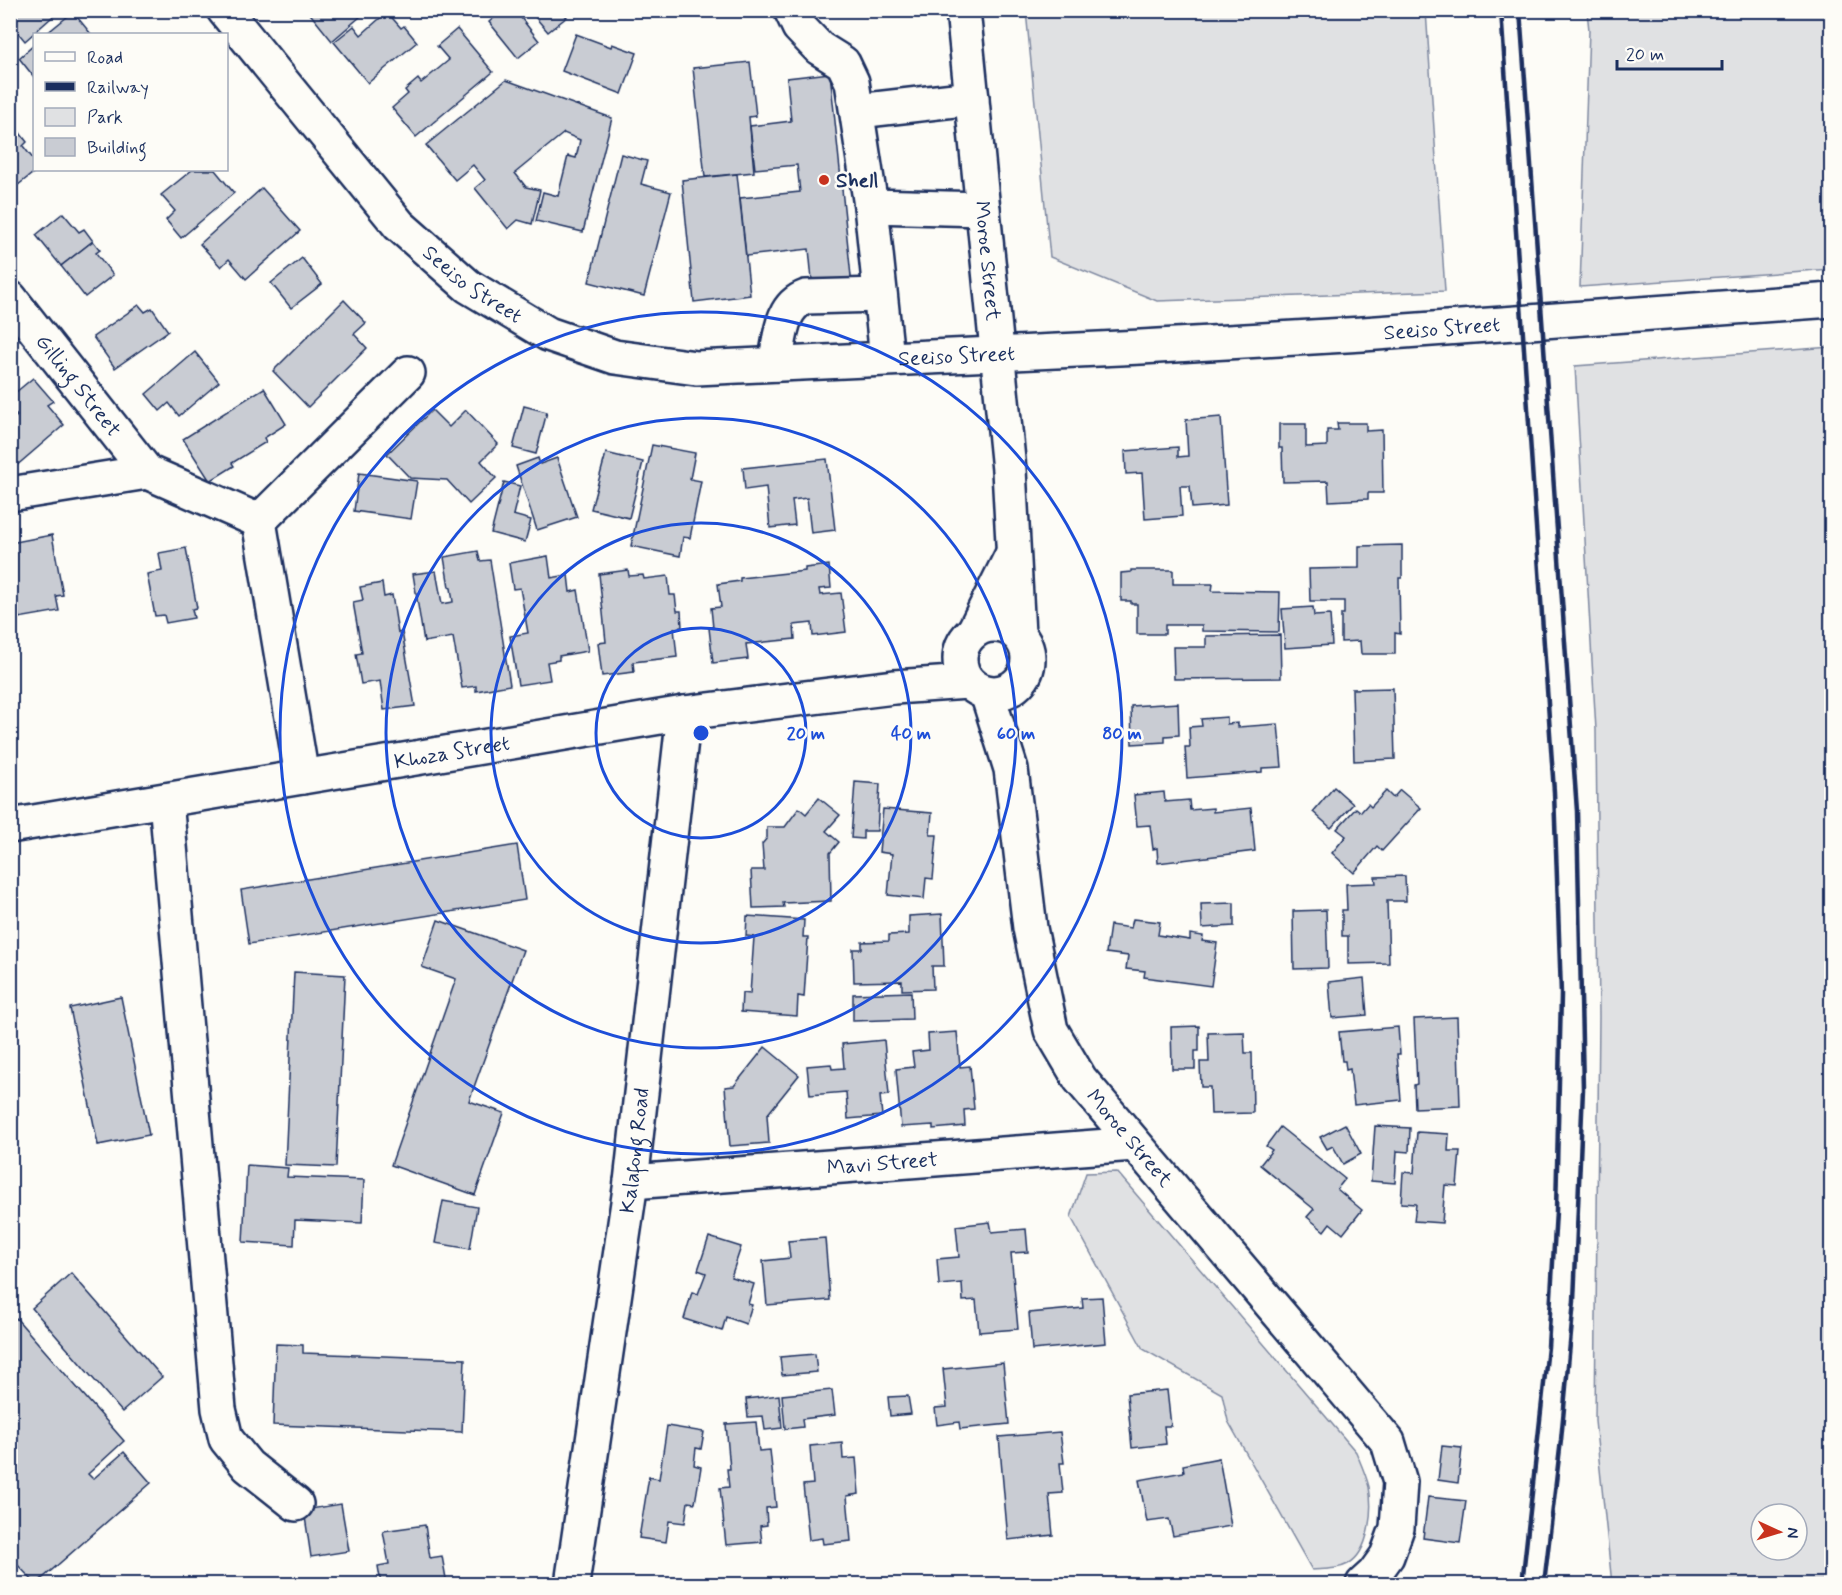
<svg xmlns="http://www.w3.org/2000/svg" width="1842" height="1595" viewBox="0 0 1842 1595" font-family="Mynerve,sans-serif">
<style>
.green{fill:#e0e1e3;stroke:#7e88a0;stroke-width:1.5;fill-rule:evenodd}
.building{fill:#c9ccd3;stroke:#1b2f5e;stroke-width:1.5}
.lines{fill:none;stroke-linecap:round;stroke-linejoin:round}
.minor-casing{stroke:#1b2f5e;stroke-width:38}
.minor{stroke:#fdfcf7;stroke-width:33}
.rail{stroke:#1b2f5e;stroke-width:4.5}
.ring{fill:none;stroke:#1d4ed8;stroke-width:3}
.poi-dot{fill:#c8321e;stroke:#fdfcf7;stroke-width:2}
.labels{text-anchor:middle;stroke-width:5;stroke-linejoin:round;paint-order:stroke}
.poi-label{font-size:21px;font-weight:bold;fill:#1b2f5e;stroke:#fdfcf7;text-anchor:start}
.street-label{font-size:21px;fill:#1b2f5e;stroke:#fdfcf7}
.centre{fill:#1d4ed8;stroke:#fdfcf7;stroke-width:3}
.ring-label{font-size:18px;text-anchor:middle;font-weight:bold;fill:#1d4ed8;stroke:#fdfcf7;stroke-width:5;stroke-linejoin:round;paint-order:stroke}
</style>
<rect width="100%" height="100%" fill="#fdfcf7"/>
<filter id="ink" filterUnits="userSpaceOnUse"><feTurbulence type="fractalNoise" baseFrequency=".0167" numOctaves="2"/><feDisplacementMap in="SourceGraphic" scale="12" xChannelSelector="R" yChannelSelector="G"/><feConvolveMatrix kernelMatrix="1 2 1 2 8 2 1 2 1" color-interpolation-filters="sRGB"/></filter>
<g filter="url(#ink)">
<g class="green">
<polygon points="1026,11 1426,11 1445,291 1157,301 1050,257"/>
<polygon points="1587,11 1831,11 1831,269 1580,287 1589,30"/>
<path d="M 1831,347 L 1831,1584 L 1612,1584 L 1595,1421 L 1599,1016 L 1596,730 L 1575,366 ZM 1761,1514 L 1797,1514 L 1797,1550 L 1761,1550 Z"/>
<path d="M 1117,1172 L 1356,1452 C 1361,1464 1366,1475 1369,1487 C 1373,1509 1370,1552 1348,1564 C 1337,1570 1324,1569 1312,1570 L 1228,1421 L 1222,1394 L 1143,1349 L 1071,1217 L 1086,1173 Z"/>
</g>
<g class="building">
<polygon points="10,10 60,10 25,41 10,23"/>
<polygon points="307,10 368,10 332,41"/>
<polygon points="503,10 515,10 539,41 518,58 489,22"/>
<polygon points="529,10 568,10 564,14 567,17 548,32"/>
<polygon points="73,12 91,34 46,34"/>
<polygon points="387,12 401,28 404,26 417,42 368,83 334,42 354,26 361,35"/>
<polygon points="457,29 493,72 416,137 392,108 408,94 405,90 418,79 421,83 449,60 437,46"/>
<polygon points="576,34 611,47 612,44 637,53 622,94 562,71"/>
<polygon points="34,45 34,77 19,58"/>
<polygon points="750,62 756,116 749,117 754,172 705,177 693,68"/>
<polygon points="830,73 852,286 813,290 809,249 746,256 740,198 800,192 797,165 755,169 750,126 791,121 787,78"/>
<polygon points="506,80 612,118 583,232 536,221 543,192 558,196 568,156 576,158 580,140 564,133 515,173 526,187 540,190 532,224 518,220 508,229 475,188 485,180 473,165 455,180 426,145"/>
<polygon points="10,121 20,133 10,141"/>
<polygon points="20,133 27,142 23,146 34,160 34,170 37,170 13,189 10,186 10,141"/>
<polygon points="621,154 647,161 641,184 671,192 644,296 589,282"/>
<polygon points="192,170 215,170 234,193 181,238 166,220 175,211 161,195"/>
<polygon points="737,174 750,295 694,302 682,180"/>
<polygon points="262,188 300,231 246,279 229,259 221,267 200,244"/>
<polygon points="63,213 79,232 84,229 93,241 61,266 36,235"/>
<polygon points="93,241 100,250 96,253 113,275 85,297 61,266"/>
<polygon points="302,258 322,284 291,308 271,283"/>
<polygon points="344,300 366,323 354,334 367,348 308,407 273,371"/>
<polygon points="139,305 145,312 152,308 168,331 115,368 93,337"/>
<polygon points="195,352 219,382 179,416 169,403 160,411 146,394"/>
<polygon points="33,378 53,401 47,405 64,425 15,467 10,462 10,422 17,416 10,408 10,397"/>
<polygon points="264,388 286,424 264,438 266,442 232,463 234,466 210,481 183,439"/>
<polygon points="524,406 547,412 536,454 513,448"/>
<polygon points="432,410 449,427 466,410 498,444 481,461 496,478 469,504 447,480 410,478 387,454"/>
<polygon points="1221,417 1227,505 1192,508 1190,486 1180,486 1182,516 1145,519 1142,473 1126,474 1125,451 1178,447 1178,457 1188,456 1186,420"/>
<polygon points="1337,423 1366,423 1366,431 1382,430 1383,493 1368,493 1368,499 1329,501 1328,481 1283,482 1282,448 1279,448 1279,424 1306,424 1306,447 1327,446 1327,430 1338,430"/>
<polygon points="652,445 695,453 690,479 701,481 690,538 683,537 680,556 631,546"/>
<polygon points="606,453 643,462 629,518 591,509"/>
<polygon points="538,458 540,464 557,458 577,517 537,530 516,466"/>
<polygon points="827,459 835,530 811,533 807,498 792,500 795,525 770,528 766,487 745,490 743,468"/>
<polygon points="359,473 417,481 411,519 354,511"/>
<polygon points="504,482 520,486 513,515 531,520 525,542 491,533"/>
<polygon points="52,535 63,595 56,596 59,611 19,618 10,568 10,543"/>
<polygon points="1402,545 1402,578 1399,578 1400,634 1395,633 1395,654 1361,654 1360,641 1341,642 1341,614 1344,614 1344,601 1310,601 1309,569 1359,568 1359,546"/>
<polygon points="186,548 197,608 192,609 194,618 166,623 164,615 155,616 147,574 162,571 159,553"/>
<polygon points="478,551 480,561 490,560 510,685 476,691 476,686 462,688 453,637 424,642 413,574 436,571 442,604 453,602 451,588 449,587 444,557"/>
<polygon points="548,556 551,578 568,575 570,592 578,590 588,651 559,656 559,660 547,662 550,680 518,685 510,636 528,633 520,588 513,589 509,563"/>
<polygon points="829,565 831,588 819,589 820,595 841,593 846,632 813,636 812,623 794,625 795,639 746,644 748,659 713,663 709,628 713,628 711,608 721,607 718,584 740,581 740,578 805,571 805,568"/>
<polygon points="628,570 629,576 643,575 644,579 668,576 670,595 675,595 677,611 681,611 682,627 674,628 677,657 633,662 634,672 602,676 598,643 606,642 599,574"/>
<polygon points="1131,570 1173,570 1173,584 1213,584 1212,591 1280,592 1279,632 1202,631 1202,625 1165,625 1165,634 1137,634 1137,604 1131,604 1131,601 1121,601 1121,573 1131,572"/>
<polygon points="382,583 384,597 392,595 398,633 402,632 415,706 384,710 380,681 361,684 356,654 362,653 353,602 363,600 360,587"/>
<polygon points="1313,607 1314,616 1330,615 1332,645 1285,648 1282,609"/>
<polygon points="1280,635 1281,678 1174,679 1173,647 1206,647 1206,636"/>
<polygon points="1393,688 1395,759 1354,761 1352,689"/>
<polygon points="1178,703 1179,735 1165,736 1165,742 1132,744 1131,706"/>
<polygon points="1227,717 1227,724 1238,723 1238,727 1278,724 1282,767 1262,768 1262,772 1187,778 1185,747 1190,747 1189,727 1202,726 1201,719"/>
<polygon points="855,782 880,784 877,831 863,831 863,839 851,838"/>
<polygon points="1334,787 1353,804 1331,828 1313,812"/>
<polygon points="1400,790 1421,808 1382,851 1377,846 1354,873 1332,853 1346,836 1337,829 1356,808 1361,812 1368,804 1371,807 1386,791 1393,798"/>
<polygon points="1164,792 1165,802 1189,800 1190,810 1213,808 1213,812 1251,808 1255,851 1158,863 1157,848 1153,849 1150,825 1137,826 1134,795"/>
<polygon points="819,798 840,815 826,831 839,842 830,853 831,901 783,903 784,907 753,908 751,870 764,870 762,844 767,838 767,827 785,827 799,808 806,814"/>
<polygon points="883,809 932,813 930,835 937,835 933,879 926,878 924,899 888,895 892,854 879,852"/>
<polygon points="517,845 525,900 249,944 241,890"/>
<polygon points="1405,876 1406,901 1387,901 1389,963 1348,964 1348,936 1342,936 1342,910 1347,910 1346,884 1376,883 1375,877"/>
<polygon points="1234,903 1234,926 1202,928 1201,904"/>
<polygon points="1326,910 1328,968 1294,969 1293,911"/>
<polygon points="942,914 944,966 932,966 933,989 902,990 902,981 854,982 853,949 862,949 862,942 889,941 889,935 909,934 909,916"/>
<polygon points="747,916 804,920 803,937 808,937 804,997 798,996 797,1016 741,1012 742,993 750,994 754,937 746,936"/>
<polygon points="1133,919 1160,922 1158,935 1190,940 1190,934 1203,936 1202,941 1217,943 1211,986 1144,977 1145,971 1126,969 1128,956 1106,953 1110,925 1131,928"/>
<polygon points="438,920 523,950 469,1101 504,1113 475,1195 391,1165 456,979 422,967"/>
<polygon points="294,972 345,975 336,1167 285,1165"/>
<polygon points="1364,978 1367,1015 1332,1018 1329,982"/>
<polygon points="911,992 912,1019 853,1021 853,994"/>
<polygon points="121,997 149,1135 98,1145 70,1008"/>
<polygon points="1457,1017 1460,1106 1415,1108 1414,1085 1417,1084 1414,1019"/>
<polygon points="1199,1026 1199,1051 1195,1051 1195,1069 1172,1069 1171,1027"/>
<polygon points="1398,1027 1400,1054 1397,1054 1401,1100 1354,1105 1350,1069 1346,1070 1345,1061 1342,1061 1339,1032"/>
<polygon points="957,1032 960,1067 970,1066 974,1109 964,1110 965,1126 933,1129 933,1125 901,1127 896,1069 914,1067 912,1052 929,1050 928,1034"/>
<polygon points="1244,1032 1245,1053 1252,1053 1253,1113 1211,1114 1210,1087 1201,1087 1200,1062 1209,1062 1208,1033"/>
<polygon points="884,1040 889,1095 880,1096 882,1116 848,1119 846,1092 810,1095 807,1066 831,1064 832,1069 844,1068 842,1044"/>
<polygon points="765,1047 799,1075 767,1115 769,1143 730,1146 725,1087 734,1086"/>
<polygon points="1345,1124 1361,1154 1343,1164 1333,1146 1327,1149 1320,1137"/>
<polygon points="1375,1126 1410,1128 1409,1152 1397,1151 1395,1183 1371,1181"/>
<polygon points="1280,1127 1345,1179 1337,1189 1362,1210 1343,1234 1330,1223 1324,1231 1307,1217 1314,1209 1260,1165 1272,1150 1266,1146"/>
<polygon points="1417,1132 1449,1134 1448,1151 1460,1151 1457,1186 1445,1185 1442,1223 1414,1221 1416,1204 1401,1203 1403,1172 1414,1173"/>
<polygon points="247,1165 288,1168 287,1177 364,1180 362,1223 295,1220 294,1245 243,1242"/>
<polygon points="443,1201 477,1207 470,1249 435,1243"/>
<polygon points="990,1222 992,1232 1026,1229 1028,1252 1011,1253 1018,1329 979,1332 976,1300 963,1301 962,1283 939,1285 937,1259 959,1257 956,1226"/>
<polygon points="709,1237 741,1247 731,1277 754,1284 748,1304 752,1305 746,1324 726,1317 722,1331 684,1319 692,1292 698,1294 706,1273 698,1270"/>
<polygon points="825,1238 830,1300 767,1305 763,1261 790,1258 788,1241"/>
<polygon points="71,1273 162,1377 122,1412 32,1308"/>
<polygon points="1102,1297 1106,1343 1032,1350 1029,1313 1083,1308 1082,1298"/>
<polygon points="16,1318 124,1441 88,1474 93,1479 124,1452 151,1483 36,1584 10,1557 10,1399 17,1393 10,1386 10,1323"/>
<polygon points="276,1344 303,1345 303,1353 465,1359 462,1432 273,1425"/>
<polygon points="815,1354 817,1372 782,1375 780,1357"/>
<polygon points="1003,1363 1009,1424 960,1429 959,1422 937,1425 935,1408 947,1407 943,1369"/>
<polygon points="832,1390 835,1415 802,1419 803,1427 785,1429 782,1395"/>
<polygon points="1167,1390 1171,1426 1164,1426 1166,1444 1132,1448 1127,1394"/>
<polygon points="779,1395 782,1428 765,1430 763,1416 748,1417 746,1399"/>
<polygon points="908,1396 911,1414 890,1416 888,1397"/>
<polygon points="756,1422 759,1451 770,1450 776,1507 766,1508 767,1525 760,1526 762,1542 726,1545 720,1488 729,1487 727,1469 730,1469 726,1424"/>
<polygon points="667,1426 704,1432 701,1449 696,1448 694,1465 701,1467 695,1503 688,1502 685,1523 669,1521 666,1542 639,1538 649,1477 659,1479"/>
<polygon points="1060,1432 1064,1463 1060,1463 1063,1493 1049,1494 1053,1535 1008,1540 999,1437"/>
<polygon points="842,1443 843,1459 856,1458 859,1494 847,1496 851,1541 823,1544 822,1538 809,1540 803,1485 813,1484 810,1446"/>
<polygon points="1442,1446 1462,1448 1458,1483 1438,1480"/>
<polygon points="1219,1458 1231,1526 1173,1536 1169,1519 1147,1522 1139,1480 1184,1472 1183,1465"/>
<polygon points="1428,1497 1466,1501 1460,1543 1423,1538"/>
<polygon points="341,1504 349,1551 311,1557 304,1510"/>
<polygon points="425,1525 430,1558 442,1556 447,1584 381,1584 378,1566 389,1564 383,1531"/>
</g>
<g class="lines">
<defs>
<g id="minor">
<path id="s1" d="M 224,10 L 399,225 L 468,286 L 548,334 L 615,357 L 696,368 L 1141,347 L 1363,334 L 1832,300"/>
<polyline points="791,10 799,27 819,48 843,63 852,82 871,206 887,358"/>
<path id="s2" d="M 963,10 L 1009,470 L 1018,634"/>
<polyline points="858,111 972,98"/>
<polyline points="871,206 983,209"/>
<path id="s3" d="M 10,298 L 147,472 L 259,521"/>
<path d="M 775,364 C 781,339 779,307 806,297 L 880,295"/>
<polyline points="10,494 147,472"/>
<circle cx="994" cy="659" r="34"/>
<polyline points="974,631 1013,553"/>
<path id="s4" d="M 987,693 L 1011,769 L 1030,928 L 1051,1030 L 1080,1079 L 1388,1442 L 1400,1482 L 1397,1528 L 1387,1556 L 1374,1574 L 1363,1584"/>
<polyline points="302,777 259,521 408,373"/>
<polyline points="166,800 219,1409 226,1439 248,1466 296,1504"/>
<path id="s5" d="M 10,826 L 684,713 L 894,687 L 968,682"/>
<path id="s6" d="M 631,1182 L 1134,1144"/>
<path id="s7" d="M 572,1584 L 631,1182 L 684,713"/>
</g>
</defs>
<use href="#minor" class="minor-casing"/>
<use href="#minor" class="minor"/>
<g class="rail">
<polyline points="1501,10 1554,792 1561,994 1556,1211 1548,1347 1522,1584"/>
<polyline points="1520,10 1577,811 1583,1089 1574,1301 1561,1440 1544,1584"/>
</g>
</g>
</g>
<g class="ring">
<circle cx="701" cy="733" r="105"/>
<circle cx="701" cy="733" r="210"/>
<circle cx="701" cy="733" r="315"/>
<circle cx="701" cy="733" r="421"/>
</g>
<circle class="poi-dot" cx="824" cy="180" r="6"/>
<g class="labels">
<g class="poi-label">
<text x="836" y="187">Shell</text>
</g>
<g class="street-label">
<text dy="7" stroke="none"><textPath href="#s2" startOffset="252">Moroe Street</textPath></text>
<text dy="7" stroke="none"><textPath href="#s1" startOffset="372">Seeiso Street</textPath></text>
<text dy="7" stroke="none"><textPath href="#s1" startOffset="1362">Seeiso Street</textPath></text>
<text dy="7" stroke="none"><textPath href="#s1" startOffset="876">Seeiso Street</textPath></text>
<text dy="7" stroke="none"><textPath href="#s3" startOffset="111">Gilling Street</textPath></text>
<text dy="7" stroke="none"><textPath href="#s5" startOffset="448">Khoza Street</textPath></text>
<text dy="7" stroke="none"><textPath href="#s4" startOffset="478">Moroe Street</textPath></text>
<text dy="7" stroke="none"><textPath href="#s7" startOffset="438">Kalafong Road</textPath></text>
<text dy="7" stroke="none"><textPath href="#s6" startOffset="252">Mavi Street</textPath></text>
</g>
</g>
<circle cx="701" cy="733" r="9" class="centre"/>
<g class="ring-label">
<text x="806" y="739">20 m</text>
<text x="911" y="739">40 m</text>
<text x="1016" y="739">60 m</text>
<text x="1122" y="739">80 m</text>
</g>
<rect width="1842" height="1595" fill="none" stroke="#fdfcf7" stroke-width="36"/>
<rect x="18" y="18" width="1806" height="1559" fill="none" stroke="#1b2f5e" stroke-width="2" filter="url(#ink)"/>
<rect x="33" y="33" width="195" height="138" fill="#fdfcf7" stroke="#a3aaba" stroke-width="1.5"/>
<rect x="45" y="52" width="30" height="9" fill="#fdfcf7" stroke="#a3aaba" stroke-width="1.5"/>
<text x="87" y="63" font-size="18" fill="#1b2f5e">Road</text>
<rect x="45" y="82" width="30" height="9" fill="#1b2f5e" stroke="#a3aaba" stroke-width="1.5"/>
<text x="87" y="93" font-size="18" fill="#1b2f5e">Railway</text>
<rect x="45" y="108" width="30" height="18" fill="#e0e1e3" stroke="#a3aaba" stroke-width="1.5"/>
<text x="87" y="123" font-size="18" fill="#1b2f5e">Park</text>
<rect x="45" y="138" width="30" height="18" fill="#c9ccd3" stroke="#a3aaba" stroke-width="1.5"/>
<text x="87" y="153" font-size="18" fill="#1b2f5e">Building</text>
<g transform="translate(1779 1532) rotate(94)"><circle r="28" fill="#fdfcf7" stroke="#a3aaba" stroke-width="1.5"/>
<path d="M0-4.5L10 22L0 15L-10 22Z" fill="#c8321e"/>
<text y="-9" font-size="16" font-weight="bold" text-anchor="middle" fill="#1b2f5e">N</text>
</g>
<path d="M1617 60v9h105v-9" fill="none" stroke="#1b2f5e" stroke-width="3"/>
<text x="1626" y="60" font-size="18" fill="#1b2f5e" stroke="#fdfcf7" stroke-width="4.5" paint-order="stroke">20 m</text>
</svg>
